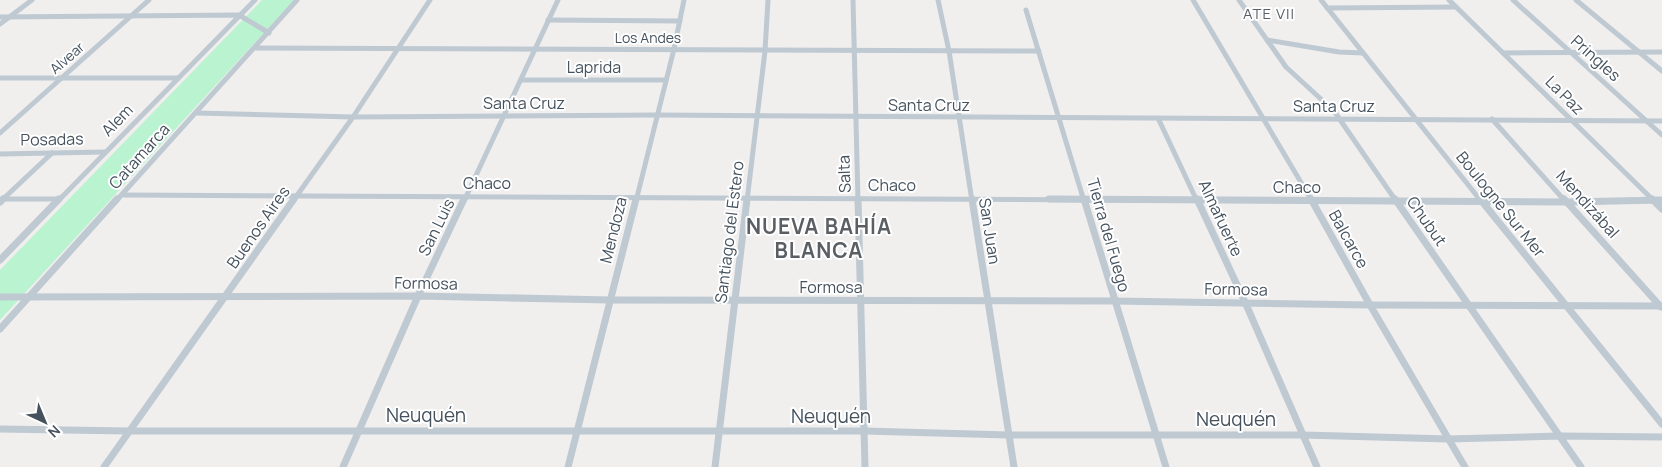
<svg xmlns="http://www.w3.org/2000/svg" width="1662" height="467" viewBox="0 0 1662 467" font-family="Manrope,sans-serif">
<style>
.green{fill:#b9f3cf}
.lines{fill:none;stroke-linecap:round;stroke-linejoin:round}
.street-far1{stroke:#bec9d2;stroke-width:5}
.street{stroke:#bec9d2;stroke-width:7}
.labels{text-anchor:middle;stroke-width:4;stroke-linejoin:round;paint-order:stroke}
.far-street-label{font-size:14px;fill:#45525e;stroke:#fff}
.far-neighbourhood-label{font-size:15px;letter-spacing:1px;fill:#5a5f64;stroke:#fff}
.street-label{font-size:16px;fill:#45525e;stroke:#fff}
.near-street-label{font-size:19px;fill:#45525e;stroke:#fff}
.district-label{font-size:21px;font-weight:bold;letter-spacing:1px;fill:#5a5f64;stroke:#fff}
</style>
<rect width="100%" height="100%" fill="#f1eeee"/>
<polygon class="green" points="262,0 294,0 0,320 0,270"/>
<g class="lines">
<g class="street-far1">
<polyline points="853,0 858,201"/>
<polyline points="938,0 949,51 972,201"/>
<polyline points="1193,0 1312,201"/>
<polyline points="1239,0 1286,67 1334,111 1396,201"/>
<polyline points="1321,0 1481,201"/>
<polyline points="1449,0 1654,201"/>
<polyline points="1513,0 1662,135"/>
<polyline points="1576,0 1662,71"/>
<polyline points="1327,8 1456,7"/>
<polyline points="1026,10 1084,201"/>
<polyline points="0,17 239,15 269,33"/>
<polyline points="548,20 680,21"/>
<polyline points="0,24 32,0"/>
<polyline points="1267,40 1339,52 1363,53"/>
<polyline points="256,48 1039,51"/>
<polyline points="1503,53 1662,52"/>
<polyline points="0,78 178,78"/>
<polyline points="522,80 666,80"/>
<polyline points="196,113 353,117 657,115 1662,121"/>
<polyline points="1158,118 1197,201"/>
<polyline points="1492,119 1565,201"/>
<polyline points="0,133 149,0"/>
<polyline points="0,154 105,152"/>
<polyline points="123,195 1307,201"/>
<polyline points="3,199 59,199"/>
<polyline points="1,201 52,153"/>
<polyline points="58,201 255,0"/>
<polyline points="116,201 297,0"/>
<polyline points="293,201 353,117 430,0"/>
<polyline points="464,201 558,0"/>
<polyline points="636,201 674,49 684,0"/>
<polyline points="747,201 765,51 768,0"/>
<polyline points="1627,201 1662,200"/>
</g>
<g class="street">
<polyline points="858,199 865,467"/>
<polyline points="972,199 1014,467"/>
<polyline points="1049,199 1568,202 1662,200"/>
<polyline points="1084,199 1166,467"/>
<polyline points="1197,199 1245,302 1317,467"/>
<polyline points="1311,199 1370,305 1465,467"/>
<polyline points="1395,199 1581,467"/>
<polyline points="1480,199 1662,424"/>
<polyline points="1564,199 1661,307"/>
<polyline points="1652,199 1662,209"/>
<polyline points="0,202 3,199"/>
<polyline points="0,260 59,199"/>
<polyline points="0,297 418,296 610,300 1114,301 1370,305 1662,306"/>
<polyline points="0,329 117,199"/>
<polyline points="0,429 129,431 865,431 1008,435 1303,435 1448,439 1560,436 1662,437"/>
<polyline points="104,467 294,199"/>
<polyline points="343,467 418,296 464,199"/>
<polyline points="568,467 636,199"/>
<polyline points="715,467 747,199"/>
</g>
</g>
<g class="labels">
<g class="far-street-label">
<text x="648" y="43">Los Andes</text>
<text transform="translate(67 58) rotate(-41)" y="5">Alvear</text>
</g>
<g class="far-neighbourhood-label">
<text x="1269" y="19">ATE VII</text>
</g>
<g class="street-label">
<text transform="translate(1596 58) rotate(42)" y="6">Pringles</text>
<text x="594" y="73">Laprida</text>
<text transform="translate(1565 95) rotate(45)" y="6">La Paz</text>
<text x="524" y="109">Santa Cruz</text>
<text x="929" y="111">Santa Cruz</text>
<text x="1334" y="112">Santa Cruz</text>
<text transform="translate(117 120) rotate(-46)" y="6">Alem</text>
<text transform="translate(52 139) rotate(-1)" y="6">Posadas</text>
<text transform="translate(139 156) rotate(-48)" y="6">Catamarca</text>
<text transform="translate(844 174) rotate(-92)" y="6">Salta</text>
<text x="487" y="189">Chaco</text>
<text x="892" y="191">Chaco</text>
<text x="1297" y="193">Chaco</text>
<text transform="translate(1501 204) rotate(51)" y="6">Boulogne Sur Mer</text>
<text transform="translate(1588 204) rotate(48)" y="6">Mendizábal</text>
<text transform="translate(1221 218) rotate(65)" y="6">Almafuerte</text>
<text transform="translate(1427 221) rotate(55)" y="6">Chubut</text>
<text transform="translate(258 227) rotate(-55)" y="6">Buenos Aires</text>
<text transform="translate(436 227) rotate(-64)" y="6">San Luis</text>
<text transform="translate(613 230) rotate(-76)" y="6">Mendoza</text>
<text transform="translate(990 231) rotate(81)" y="6">San Juan</text>
<text transform="translate(729 232) rotate(-83)" y="6">Santiago del Estero</text>
<text transform="translate(1109 235) rotate(74)" y="6">Tierra del Fuego</text>
<text transform="translate(1349 239) rotate(61)" y="6">Balcarce</text>
<text transform="translate(426 283) rotate(1)" y="6">Formosa</text>
<text x="831" y="293">Formosa</text>
<text transform="translate(1236 289) rotate(1)" y="6">Formosa</text>
</g>
<g class="near-street-label">
<text x="426" y="422">Neuquén</text>
<text x="831" y="423">Neuquén</text>
<text x="1236" y="426">Neuquén</text>
</g>
<g class="district-label">
<text x="819" y="234">NUEVA BAHÍA<tspan x="819" dy="24">BLANCA</tspan></text>
</g>
</g>
<g transform="translate(45 422) rotate(136)" stroke="#ffffff" stroke-width="4" paint-order="stroke">
<path d="M0-4L9 19L0 12L-9 19Z" fill="#45525e"/>
<text y="-8" font-size="14" font-weight="bold" text-anchor="middle" fill="#45525e">N</text>
</g>
</svg>
